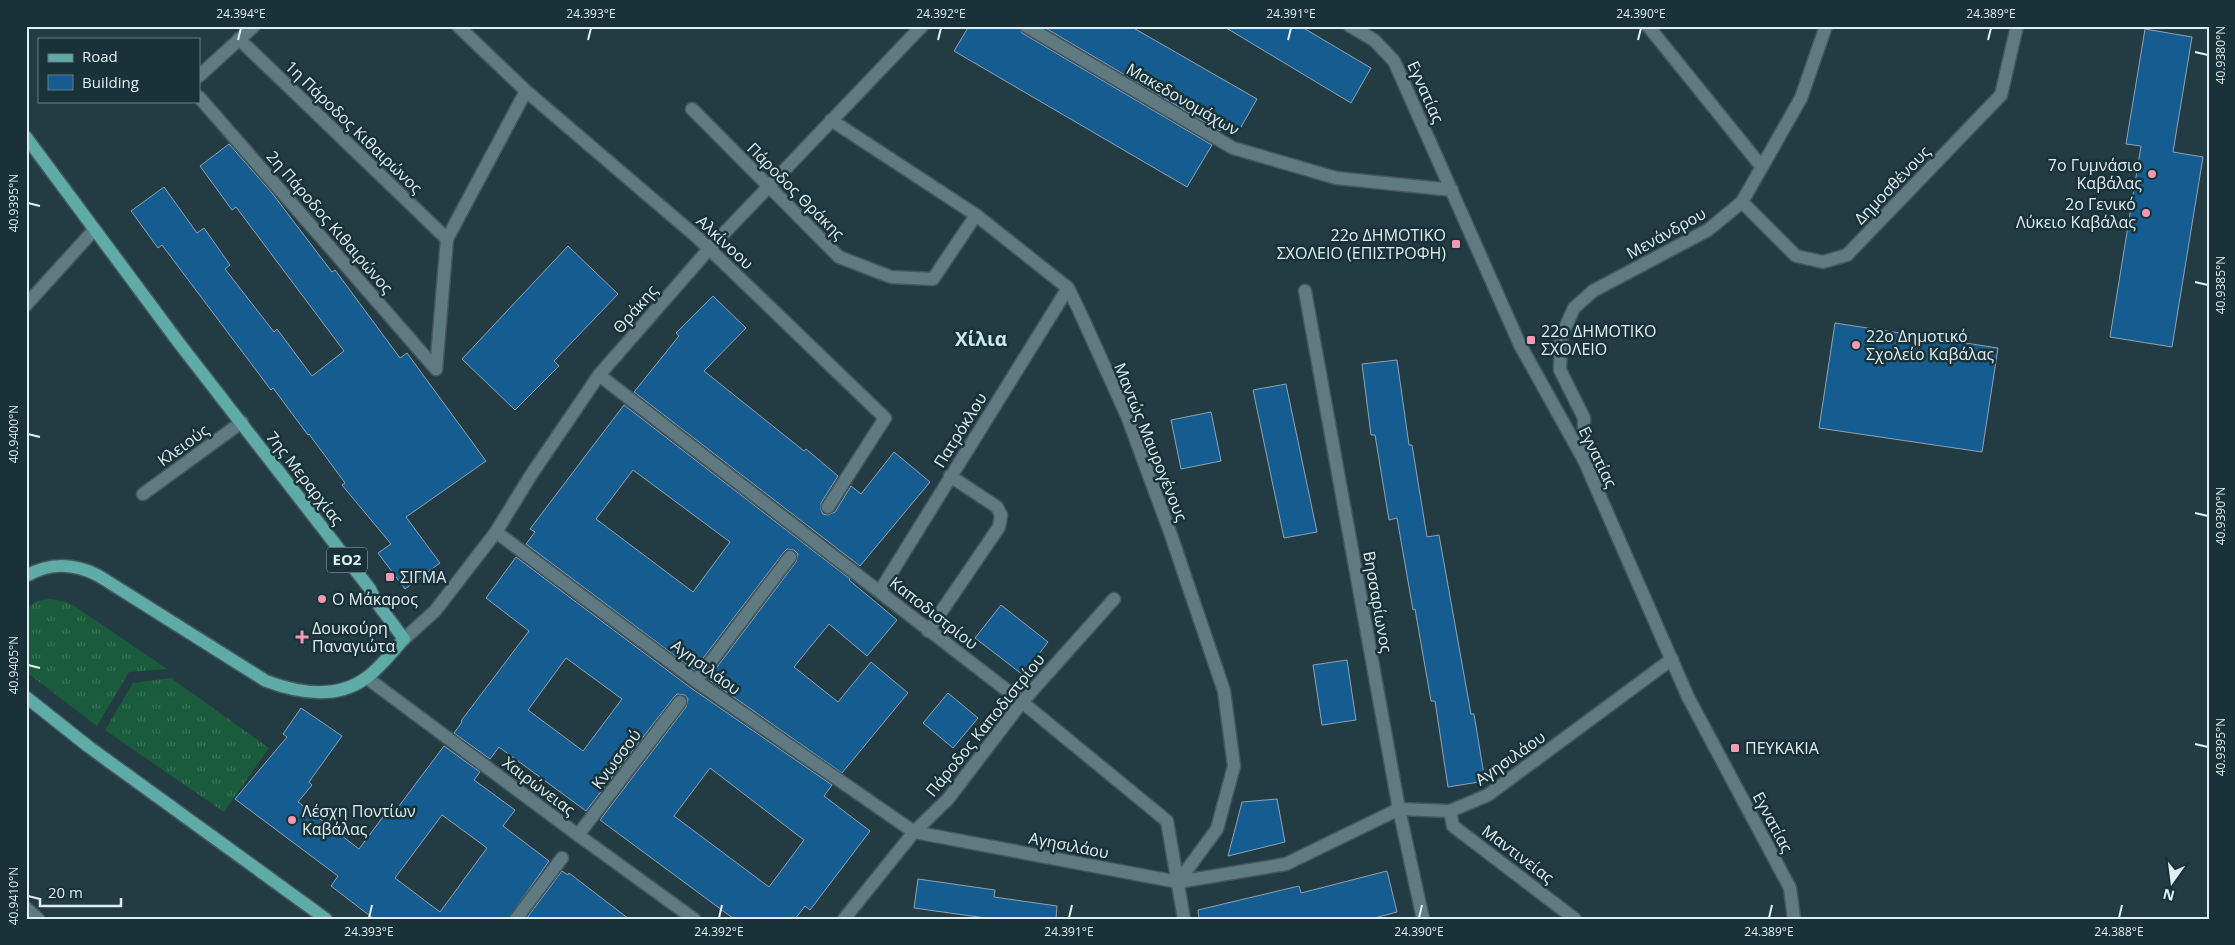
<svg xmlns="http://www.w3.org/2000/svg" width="2235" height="945" viewBox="0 0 2235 945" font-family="'Open Sans',sans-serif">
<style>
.grass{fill:url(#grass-tufts)}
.building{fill:#155d91;stroke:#8fa2b3;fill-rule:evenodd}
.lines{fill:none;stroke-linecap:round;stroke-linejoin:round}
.minor-casing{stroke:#42585e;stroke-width:15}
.major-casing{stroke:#42585e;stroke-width:15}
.minor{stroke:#607a82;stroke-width:12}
.major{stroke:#5eaba8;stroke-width:12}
.ticks{fill:none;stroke:#e0eff3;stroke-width:2}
.poi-dot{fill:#f19ab1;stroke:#193238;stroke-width:2}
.labels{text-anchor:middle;stroke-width:5;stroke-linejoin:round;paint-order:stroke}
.shield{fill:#193238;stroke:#a4b6bb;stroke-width:1}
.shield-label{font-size:15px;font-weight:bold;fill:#e0eff3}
.street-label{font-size:16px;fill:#e0eff3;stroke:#193238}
.poi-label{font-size:16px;fill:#e0eff3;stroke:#193238;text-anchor:start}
.quarter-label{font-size:19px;font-weight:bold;fill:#cae8f0;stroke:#193238}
.neatline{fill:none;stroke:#e0eff3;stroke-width:2}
.ticks-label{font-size:12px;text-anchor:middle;fill:#e0eff3}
</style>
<defs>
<pattern id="grass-tufts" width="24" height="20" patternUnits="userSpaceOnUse" patternTransform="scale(1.25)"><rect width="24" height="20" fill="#1a5b3b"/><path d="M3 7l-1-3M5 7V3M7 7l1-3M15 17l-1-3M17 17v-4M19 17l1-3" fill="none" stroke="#3b7358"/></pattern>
</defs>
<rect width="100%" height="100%" fill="#233c43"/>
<g class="grass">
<polygon points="50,599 63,601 76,607 167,669 129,672 97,726 26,672 26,608 37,601"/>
<polygon points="171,678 269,748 224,812 105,730 133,683"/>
</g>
<g class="building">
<polygon points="969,26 1018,26 1022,33 1212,145 1187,187 954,51"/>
<polygon points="1042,26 1130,26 1257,99 1237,134 1223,126 1220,131"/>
<polygon points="1223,26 1300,26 1371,68 1351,103"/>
<polygon points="2145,29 2192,37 2173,152 2203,157 2172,347 2110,337 2141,146 2126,144"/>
<polygon points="229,144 272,193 332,272 335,270 400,358 407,353 486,461 406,517 440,563 405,589 378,553 391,544 342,485 345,483 309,434 308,435 273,388 271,390 162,245 158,248 131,211 164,187 197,233 204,228 230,265 225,269 274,332 277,329 312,376 344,351 236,207 232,210 200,166"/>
<polygon points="568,246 618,294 554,361 559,366 515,410 462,359"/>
<polygon points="713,296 746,328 704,371 804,451 806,449 838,476 821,503 821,510 823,514 828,515 835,512 851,486 861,494 894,452 930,482 860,566 634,392 679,336 676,333"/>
<polygon points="1835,323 1998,348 1982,452 1819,428"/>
<polygon points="1397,360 1409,445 1412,445 1427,537 1439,535 1471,714 1474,714 1485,781 1448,787 1435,701 1431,701 1415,609 1413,610 1397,518 1389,520 1375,435 1371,435 1362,364"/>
<polygon points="1286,384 1317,532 1284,538 1253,390"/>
<path d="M 624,405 L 850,579 L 849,580 L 897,620 L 867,656 L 829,624 L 794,667 L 838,702 L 871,662 L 908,693 L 842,773 L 708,679 L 796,562 L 798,554 L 794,550 L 787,549 L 784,552 L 694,670 L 526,544 L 535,532 L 530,529 ZM 633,470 L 730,542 L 693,592 L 596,519 Z"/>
<polygon points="1211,412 1221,461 1181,469 1171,420"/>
<path d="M 516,557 L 691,688 L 832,785 L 824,796 L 870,831 L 810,910 L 805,906 L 795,919 L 734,919 L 600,820 L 686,707 L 688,699 L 685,695 L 677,694 L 674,697 L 586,811 L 499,747 L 490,759 L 454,733 L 462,722 L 461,721 L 529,631 L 486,598 ZM 566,658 L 622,699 L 583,751 L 528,710 ZM 710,768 L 804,840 L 769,887 L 674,816 Z"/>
<polygon points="1001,605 1048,642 1023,675 975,638"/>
<polygon points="1347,660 1356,720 1322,725 1313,665"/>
<polygon points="948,693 978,718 953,748 923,723"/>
<path d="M 301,708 L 342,736 L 309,782 L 312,785 L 298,802 L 359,849 L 391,806 L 396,810 L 444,746 L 480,772 L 474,780 L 515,810 L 503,826 L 549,861 L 508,919 L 374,919 L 331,886 L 338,876 L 235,799 L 287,737 L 283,734 ZM 442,815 L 487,848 L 440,912 L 395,878 Z"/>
<polygon points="1277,799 1285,842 1228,856 1242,802"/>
<polygon points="562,871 568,875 569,873 629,919 526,919"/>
<polygon points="1387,871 1397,912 1371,919 1199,919 1198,910 1299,886 1301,893"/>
<polygon points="918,879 995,890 994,897 1057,906 1056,919 993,919 914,908"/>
</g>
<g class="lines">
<defs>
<g id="minor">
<polyline points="458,26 526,91 698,238 885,418 828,507"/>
<polyline points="1026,26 1233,148 1336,178 1452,190"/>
<polyline points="1350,26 1374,40 1394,61 1520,345 1584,460 1688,697 1790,888 1794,919"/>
<polyline points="1648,26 1761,166"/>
<polyline points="239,39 447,239"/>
<polyline points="199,76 254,26"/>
<polyline points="199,97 436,369"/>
<polyline points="692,109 839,257 891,277 933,279 976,215"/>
<polyline points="831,120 976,215 1068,288 1078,308 1127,416 1171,535 1224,691 1234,766 1217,829 1178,882"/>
<polyline points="1742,202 1796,256 1823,262 1847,255 2001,95 2017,26"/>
<polyline points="1305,291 1399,809 1423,919"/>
<polyline points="26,305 94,230"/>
<polyline points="436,369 447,239 526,91"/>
<polyline points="599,375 1022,702 1167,821 1184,919"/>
<polyline points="1584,460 1584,418 1560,370 1561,337 1574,308 1593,291 1708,230 1742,202 1801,98 1826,26"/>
<polyline points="143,494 242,422"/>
<polyline points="496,532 696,681 914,832 1178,882 1286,864 1399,809 1450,811 1488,795 1672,659"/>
<polyline points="880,591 1068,288"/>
<polyline points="928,631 999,527 1001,515 997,507 950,476"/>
<polyline points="404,639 435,611 496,532 531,475 599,375 709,249 922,26"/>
<polyline points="367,678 578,835 694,919"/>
<polyline points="696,681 790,557"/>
<polyline points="1450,811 1453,826 1575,919"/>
<polyline points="578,835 680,702"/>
<polyline points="26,908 38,919"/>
<polyline points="516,919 562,858"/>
<polyline points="844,919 914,832 948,799 1022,702 1114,599"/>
</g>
<g id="major">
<path d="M 26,137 L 179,343 L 370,589 L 377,603 L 404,639 C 392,652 380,668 366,678 C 336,700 298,693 266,681 L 99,576 C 74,563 51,562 26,576"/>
<polyline points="26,697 89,747 326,919"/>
</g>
</defs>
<use href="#minor" class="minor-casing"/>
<use href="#major" class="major-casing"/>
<use href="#minor" class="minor"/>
<use href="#major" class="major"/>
</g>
<path class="ticks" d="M 238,40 L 241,28M 588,40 L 591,28M 938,40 L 941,28M 1288,40 L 1291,28M 1638,40 L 1641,28M 1988,40 L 1991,28M 2195,52 L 2208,55M 28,203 L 40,206M 2195,282 L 2208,285M 28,434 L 40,437M 2195,513 L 2208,516M 28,665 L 40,668M 2195,744 L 2208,747M 28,896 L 40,899M 369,918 L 372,905M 719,918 L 722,905M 1069,918 L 1072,905M 1419,918 L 1422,905M 1769,918 L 1772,905M 2119,918 L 2122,905"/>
<g class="poi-dot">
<circle cx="2152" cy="174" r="5"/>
<circle cx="2146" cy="213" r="5"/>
<rect x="1451" y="239" width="10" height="10" rx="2.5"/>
<rect x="1526" y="335" width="10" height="10" rx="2.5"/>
<circle cx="1856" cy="345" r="5"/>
<rect x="385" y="572" width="10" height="10" rx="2.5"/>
<circle cx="322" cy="599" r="5"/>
<path d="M299.5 629.5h5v5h5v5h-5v5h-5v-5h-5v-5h5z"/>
<rect x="1730" y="743" width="10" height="10" rx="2.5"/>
<circle cx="292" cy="820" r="5"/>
</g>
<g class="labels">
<rect class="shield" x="327" y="547.5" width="40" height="25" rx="4"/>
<g class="shield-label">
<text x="347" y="565">ΕΟ2</text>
</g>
<g class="street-label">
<text transform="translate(1426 92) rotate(66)" y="6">Εγνατίας</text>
<text transform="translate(1183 99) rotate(30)" y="6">Μακεδονομάχων</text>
<text transform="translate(354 127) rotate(44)" y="6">1η Πάροδος Κιθαιρώνος</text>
<text transform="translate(1892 185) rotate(-46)" y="6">Δημοσθένους</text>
<text transform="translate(796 191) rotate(45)" y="6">Πάροδος Θράκης</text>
<text transform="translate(330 222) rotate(49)" y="6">2η Πάροδος Κιθαιρώνος</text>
<text transform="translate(1666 233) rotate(-29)" y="6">Μενάνδρου</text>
<text transform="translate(725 242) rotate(43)" y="6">Αλκίνοου</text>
<text transform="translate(635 309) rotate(-49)" y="6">Θράκης</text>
<text transform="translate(960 430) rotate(-58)" y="6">Πατρόκλου</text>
<text transform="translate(1151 442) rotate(68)" y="6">Μαντώς Μαυρογένους</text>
<text transform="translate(183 445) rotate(-36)" y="6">Κλειούς</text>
<text transform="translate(1598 457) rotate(64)" y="6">Εγνατίας</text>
<text transform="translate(305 478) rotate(52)" y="6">7ης Μεραρχίας</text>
<text transform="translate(1378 602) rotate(80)" y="6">Βησσαρίωνος</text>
<text transform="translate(934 613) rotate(38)" y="6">Καποδιστρίου</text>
<text transform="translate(706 667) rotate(36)" y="6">Αγησιλάου</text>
<text transform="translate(985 725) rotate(-51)" y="6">Πάροδος Καποδιστρίου</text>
<text transform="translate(1510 758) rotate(-35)" y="6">Αγησιλάου</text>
<text transform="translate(616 759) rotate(-53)" y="6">Κνωσσού</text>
<text transform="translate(539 786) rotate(37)" y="6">Χαιρώνειας</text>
<text transform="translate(1773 822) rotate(62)" y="6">Εγνατίας</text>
<text transform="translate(1069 845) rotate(11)" y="6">Αγησιλάου</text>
<text transform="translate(1518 854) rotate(37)" y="6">Μαντινείας</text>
</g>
<g class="poi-label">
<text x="2142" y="171" text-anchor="end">7ο Γυμνάσιο<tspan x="2142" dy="18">Καβάλας</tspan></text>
<text x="2136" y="210" text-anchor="end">2ο Γενικό<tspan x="2136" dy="18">Λύκειο Καβάλας</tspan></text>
<text x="1446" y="241" text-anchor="end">22ο ΔΗΜΟΤΙΚΟ<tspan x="1446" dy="18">ΣΧΟΛΕΙΟ (ΕΠΙΣΤΡΟΦΗ)</tspan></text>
<text x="1541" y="337">22ο ΔΗΜΟΤΙΚΟ<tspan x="1541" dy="18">ΣΧΟΛΕΙΟ</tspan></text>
<text x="1866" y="342">22ο Δημοτικό<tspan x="1866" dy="18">Σχολείο Καβάλας</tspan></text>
<text x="400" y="583">ΣΙΓΜΑ</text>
<text x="332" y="605">Ο Μάκαρος</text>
<text x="312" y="634">Δουκούρη<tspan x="312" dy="18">Παναγιώτα</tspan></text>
<text x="1745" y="754">ΠΕΥΚΑΚΙΑ</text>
<text x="302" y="817">Λέσχη Ποντίων<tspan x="302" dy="18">Καβάλας</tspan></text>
</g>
<g class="quarter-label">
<text x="981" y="346">Χίλια</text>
</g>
</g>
<rect width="2235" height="945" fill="none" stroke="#193238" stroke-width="55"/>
<rect x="38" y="38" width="162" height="65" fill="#193238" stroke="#697e83"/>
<rect x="48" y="54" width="25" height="8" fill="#5eaba8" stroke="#697e83"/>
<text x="82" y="62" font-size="15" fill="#e0eff3">Road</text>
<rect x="48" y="75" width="25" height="15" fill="#155d91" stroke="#697e83"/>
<text x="82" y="88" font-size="15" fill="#e0eff3">Building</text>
<g transform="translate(2172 882) rotate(194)" stroke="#193238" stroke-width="4" paint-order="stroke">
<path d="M0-4L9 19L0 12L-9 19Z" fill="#e0eff3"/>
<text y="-8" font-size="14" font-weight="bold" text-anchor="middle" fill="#e0eff3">N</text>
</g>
<path d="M40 898v8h81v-8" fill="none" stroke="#e0eff3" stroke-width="2.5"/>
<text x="48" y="898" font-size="15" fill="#e0eff3" stroke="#193238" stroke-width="4" paint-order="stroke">20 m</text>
<rect x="28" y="28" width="2180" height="890" class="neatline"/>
<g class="ticks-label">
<text x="241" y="18">24.394°E</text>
<text x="591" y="18">24.393°E</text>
<text x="941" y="18">24.392°E</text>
<text x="1291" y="18">24.391°E</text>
<text x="1641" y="18">24.390°E</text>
<text x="1991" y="18">24.389°E</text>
<text transform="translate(2221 55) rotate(-90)" y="4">40.9380°N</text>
<text transform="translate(14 203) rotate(-90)" y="4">40.9395°N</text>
<text transform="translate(2221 285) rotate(-90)" y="4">40.9385°N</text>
<text transform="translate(14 434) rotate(-90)" y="4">40.9400°N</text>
<text transform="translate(2221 516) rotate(-90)" y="4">40.9390°N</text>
<text transform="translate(14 665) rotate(-90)" y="4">40.9405°N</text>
<text transform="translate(2221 747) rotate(-90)" y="4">40.9395°N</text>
<text transform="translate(14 896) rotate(-90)" y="4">40.9410°N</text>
<text x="369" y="936">24.393°E</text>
<text x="719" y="936">24.392°E</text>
<text x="1069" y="936">24.391°E</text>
<text x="1419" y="936">24.390°E</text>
<text x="1769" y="936">24.389°E</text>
<text x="2119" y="936">24.388°E</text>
</g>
</svg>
